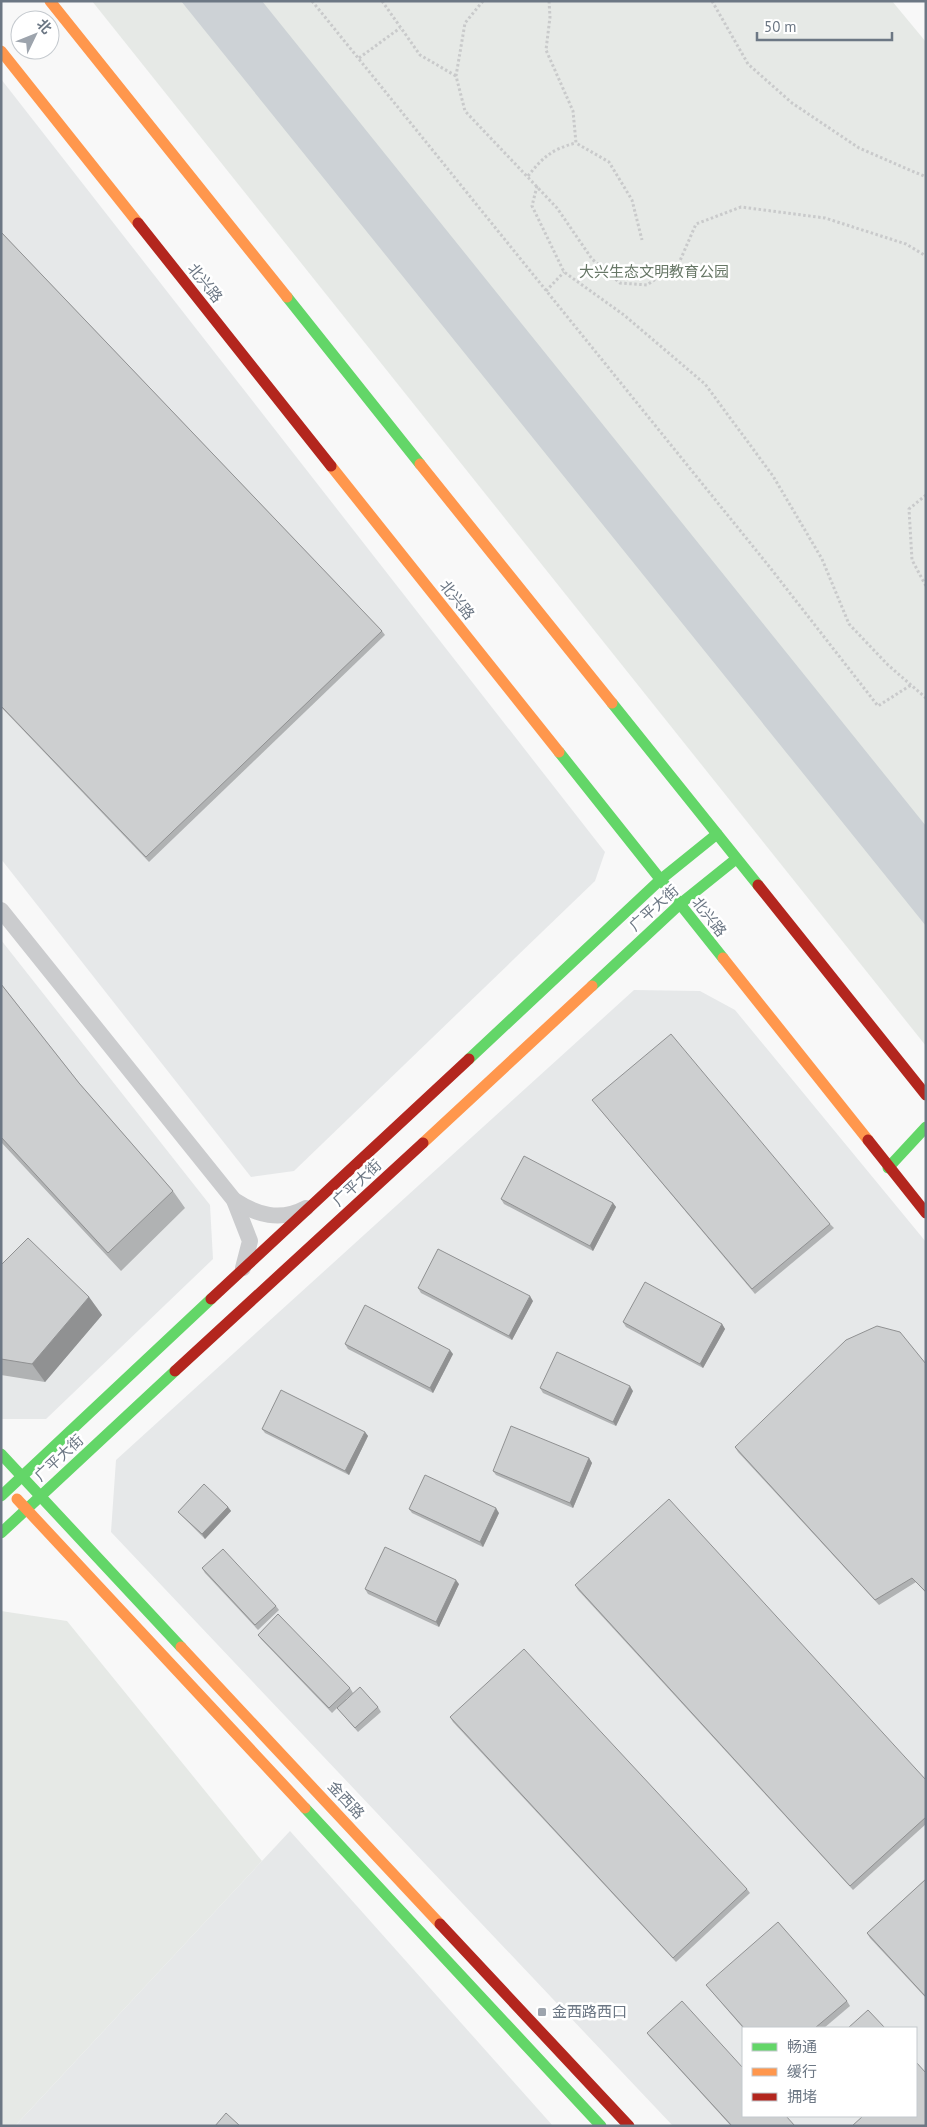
<svg xmlns="http://www.w3.org/2000/svg" width="927" height="2127" viewBox="0 0 927 2127" font-family="'PT Sans','Noto Sans SC',sans-serif">
<style>
.built{fill:#e6e8e9;fill-rule:evenodd}
.green{fill:#e6e9e6}
.water{fill:#cdd2d6}
.lines{fill:none;stroke-linecap:round;stroke-linejoin:round}
.path{stroke:#c9cacb;stroke-width:3;stroke-dasharray:2.5 2.5;stroke-linecap:butt}
.street{stroke:#cbccce;stroke-width:16}
.fast{stroke:#63d668;stroke-width:11}
.slow{stroke:#ff974d;stroke-width:11}
.jam{stroke:#b3261e;stroke-width:11}
.wall{fill:#b0b2b3}
.shaded-wall{fill:#909192}
.building{fill:#cdcfd0;stroke:#909192}
.poi-dot{fill:#9da4ad;stroke:#fff;stroke-width:2}
.labels{text-anchor:middle;stroke-width:5;stroke-linejoin:round;paint-order:stroke}
.park-label{font-size:15px;fill:#677766;stroke:#fff}
.street-label{font-size:15px;fill:#6c7784;stroke:#fff}
.poi-label{font-size:15px;fill:#6c7784;stroke:#fff;text-anchor:start}
</style>
<rect width="100%" height="100%" fill="#f8f8f8"/>
<g class="built">
<polygon points="1,79 605,852 595,881 294,1171 251,1177 1,859"/>
<polygon points="1,940 210,1205 213,1259 46,1419 1,1419"/>
<path d="M 634,990 L 700,991 L 735,1010 L 926,1242 L 926,2126 L 673,2126 L 111,1532 L 116,1460 ZM 743,2028 L 916,2028 L 916,2116 L 743,2116 Z"/>
<polygon points="290,1831 553,2126 15,2126"/>
</g>
<g class="green">
<polygon points="92,1 892,1 926,42 926,1046"/>
<polygon points="1,1611 67,1621 262,1861 15,2126 1,2126"/>
</g>
<polygon class="water" points="181,1 262,1 926,826 926,926"/>
<g class="lines">
<g class="path">
<polyline points="312,1 768,565 878,706 911,685"/>
<polyline points="382,1 420,55 456,76"/>
<polyline points="483,1 465,23 456,76 465,111 557,208 592,259 620,283 647,285 679,263 696,224 741,207 825,218 906,244 926,256"/>
<polyline points="549,1 550,17 546,50 573,111 576,143 609,162 632,200 642,240"/>
<polyline points="712,1 748,64 792,103 859,148 926,177"/>
<polyline points="359,58 400,28"/>
<path d="M 528,176 C 543,157 552,149 576,143"/>
<polyline points="537,186 532,206 564,272 624,315 705,384 773,476 822,559 849,624 888,665 926,698"/>
<polyline points="546,291 564,272"/>
<polyline points="926,495 909,509 912,560 926,586"/>
</g>
<g class="street">
<polyline points="1,910 234,1200 250,1241 243,1268"/>
<path d="M 234,1200 C 257,1215 280,1222 306,1208"/>
</g>
<g class="fast">
<polyline points="287,297 420,464"/>
<polyline points="612,703 758,885"/>
<polyline points="559,752 723,958"/>
<polyline points="592,986 680,904 736,859"/>
<polyline points="469,1059 660,880 717,834"/>
<polyline points="888,1168 926,1127"/>
<polyline points="1,1454 181,1647"/>
<polyline points="1,1496 211,1299"/>
<polyline points="1,1533 175,1371"/>
<polyline points="305,1808 601,2126"/>
</g>
<g class="slow">
<polyline points="50,1 287,297"/>
<polyline points="1,51 138,223"/>
<polyline points="420,464 612,703"/>
<polyline points="331,466 559,752"/>
<polyline points="723,958 868,1140"/>
<polyline points="423,1143 592,986"/>
<polyline points="17,1499 305,1808"/>
<polyline points="181,1647 440,1924"/>
</g>
<g class="jam">
<polyline points="138,223 331,466"/>
<polyline points="758,885 926,1095"/>
<polyline points="868,1140 926,1213"/>
<polyline points="211,1299 469,1059"/>
<polyline points="175,1371 423,1143"/>
<polyline points="440,1924 629,2126"/>
</g>
</g>
<g class="wall">
<polygon points="1,232 382,631 385,635 149,862 1,707"/>
<polygon points="1,984 79,1083 173,1191 185,1208 121,1271 1,1142"/>
<polygon points="592,1100 830,1224 834,1228 755,1294"/>
<polygon points="501,1199 613,1203 616,1207 593,1251 504,1204"/>
<polygon points="1,1265 89,1297 102,1315 45,1382 1,1375"/>
<polygon points="418,1288 533,1301 512,1340 421,1293"/>
<polygon points="623,1322 722,1324 725,1329 703,1368 626,1327"/>
<polygon points="345,1344 453,1354 433,1393 348,1349"/>
<polygon points="926,1364 926,1593 916,1582 879,1605 738,1452 735,1447"/>
<polygon points="540,1388 633,1391 616,1426 543,1393"/>
<polygon points="262,1429 365,1432 368,1436 349,1475 265,1433"/>
<polygon points="589,1458 592,1463 573,1508 496,1475 493,1471"/>
<polygon points="228,1507 231,1511 205,1539 178,1512"/>
<polygon points="409,1509 499,1513 483,1547 412,1513"/>
<polygon points="202,1568 276,1606 279,1610 258,1630 205,1573"/>
<polygon points="459,1584 439,1627 368,1594 365,1589"/>
<polygon points="575,1585 926,1780 926,1824 853,1890 578,1590"/>
<polygon points="258,1635 350,1688 353,1693 346,1699 378,1707 381,1712 358,1732 337,1708 332,1713 261,1639"/>
<polygon points="450,1717 747,1889 750,1893 676,1962 453,1722"/>
<polygon points="926,1879 926,1998 870,1938 867,1933"/>
<polygon points="706,1985 847,2001 850,2006 824,2028 743,2028"/>
<polygon points="647,2033 795,2126 731,2126 650,2037"/>
</g>
<g class="shaded-wall">
<polygon points="613,1203 616,1207 593,1251 590,1246"/>
<polygon points="530,1296 533,1301 512,1340 509,1336"/>
<polygon points="89,1297 102,1315 45,1382 32,1364"/>
<polygon points="722,1324 725,1329 703,1368 700,1364"/>
<polygon points="450,1350 453,1354 433,1393 430,1388"/>
<polygon points="630,1386 633,1391 616,1426 613,1422"/>
<polygon points="365,1432 368,1436 349,1475 345,1471"/>
<polygon points="589,1458 592,1463 573,1508 570,1503"/>
<polygon points="228,1507 231,1511 205,1539 202,1534"/>
<polygon points="496,1508 499,1513 483,1547 480,1542"/>
<polygon points="456,1580 459,1584 439,1627 436,1622"/>
</g>
<g class="building">
<polygon points="1,232 382,631 146,857 1,706"/>
<polygon points="1,984 79,1083 173,1191 108,1253 1,1137"/>
<polygon points="671,1034 830,1224 752,1289 592,1100"/>
<polygon points="524,1156 613,1203 590,1246 501,1199"/>
<polygon points="28,1238 89,1297 32,1364 1,1359 1,1265"/>
<polygon points="438,1249 530,1296 509,1336 418,1288"/>
<polygon points="645,1282 722,1324 700,1364 623,1322"/>
<polygon points="365,1305 450,1350 430,1388 345,1344"/>
<polygon points="877,1326 900,1332 926,1364 926,1592 912,1578 875,1600 735,1447 846,1340"/>
<polygon points="557,1352 630,1386 613,1422 540,1388"/>
<polygon points="281,1390 365,1432 345,1471 262,1429"/>
<polygon points="511,1426 589,1458 570,1503 493,1471"/>
<polygon points="425,1475 496,1508 480,1542 409,1509"/>
<polygon points="204,1484 228,1507 202,1534 178,1512"/>
<polygon points="669,1499 926,1780 926,1817 850,1886 575,1585"/>
<polygon points="385,1547 456,1580 436,1622 365,1589"/>
<polygon points="223,1549 276,1606 255,1625 202,1568"/>
<polygon points="278,1614 350,1688 329,1708 258,1635"/>
<polygon points="524,1649 747,1889 673,1958 450,1717"/>
<polygon points="360,1687 378,1707 355,1728 337,1708"/>
<polygon points="926,1879 926,1997 867,1933"/>
<polygon points="778,1922 847,2001 815,2028 744,2028 706,1985"/>
<polygon points="682,2001 743,2068 743,2116 786,2116 795,2126 732,2126 647,2033"/>
<polygon points="868,2010 885,2028 848,2028"/>
<polygon points="916,2062 926,2073 926,2126 852,2126 863,2116 916,2116"/>
<polygon points="226,2113 240,2126 215,2126"/>
</g>
<rect class="poi-dot" x="537" y="2007" width="10" height="10" rx="2.5"/>
<g class="labels">
<g class="park-label">
<text x="654" y="277">大兴生态文明教育公园</text>
</g>
<g class="street-label">
<text transform="translate(205 283) rotate(51)" y="5">北兴路</text>
<text transform="translate(457 600) rotate(51)" y="5">北兴路</text>
<text transform="translate(654 908) rotate(-42)" y="5">广平大街</text>
<text transform="translate(709 917) rotate(52)" y="5">北兴路</text>
<text transform="translate(357 1183) rotate(-43)" y="5">广平大街</text>
<text transform="translate(59 1458) rotate(-43)" y="5">广平大街</text>
<text transform="translate(346 1800) rotate(47)" y="5">金西路</text>
</g>
<g class="poi-label">
<text x="552" y="2017">金西路西口</text>
</g>
</g>
<rect width="927" height="2127" fill="none" stroke="#6c7784" stroke-width="5"/>
<rect x="742" y="2027" width="175" height="90" fill="#ffffff" stroke="#c4c9ce"/>
<rect x="752" y="2043" width="25" height="8" fill="#63d668" stroke="#c4c9ce"/>
<text x="787" y="2052" font-size="15" fill="#6c7784">畅通</text>
<rect x="752" y="2068" width="25" height="8" fill="#ff974d" stroke="#c4c9ce"/>
<text x="787" y="2077" font-size="15" fill="#6c7784">缓行</text>
<rect x="752" y="2093" width="25" height="8" fill="#b3261e" stroke="#c4c9ce"/>
<text x="787" y="2102" font-size="15" fill="#6c7784">拥堵</text>
<g transform="translate(35 35) rotate(47)"><circle r="24" fill="#ffffff" stroke="#c4c9ce"/>
<path d="M0-4L9 19L0 12L-9 19Z" fill="#9da4ad"/>
<text y="-8" font-size="14" font-weight="bold" text-anchor="middle" fill="#6c7784">北</text>
</g>
<path d="M757 32v8h135v-8" fill="none" stroke="#6c7784" stroke-width="2.5"/>
<text x="764" y="32" font-size="15" fill="#6c7784" stroke="#ffffff" stroke-width="4" paint-order="stroke">50 m</text>
</svg>
